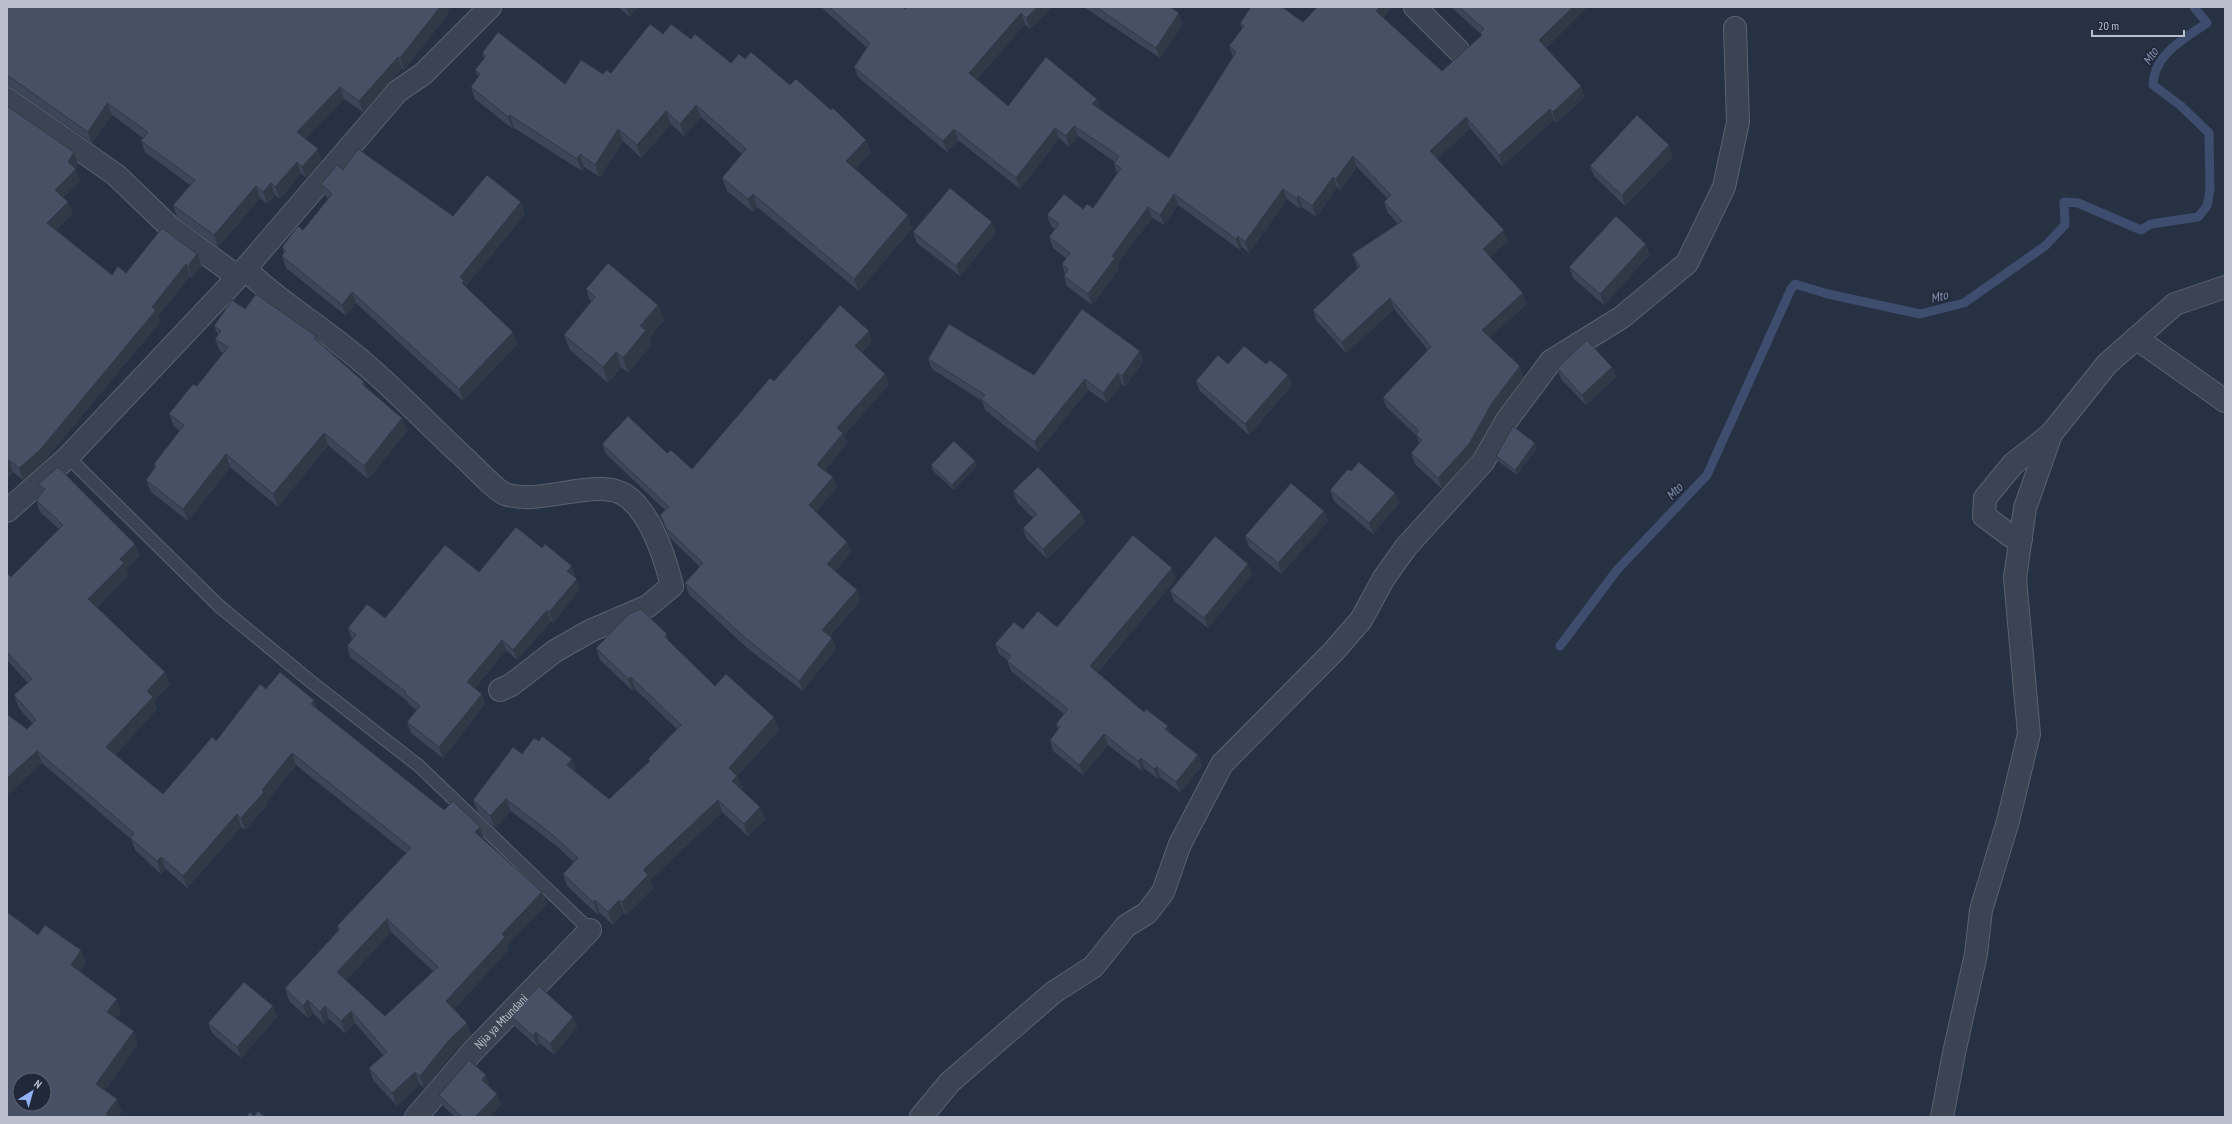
<svg xmlns="http://www.w3.org/2000/svg" width="2232" height="1124" viewBox="0 0 2232 1124" font-family="'PT Sans Narrow',sans-serif">
<style>
.lines{fill:none;stroke-linecap:round;stroke-linejoin:round}
.stream{stroke:#3e4d6d;stroke-width:9}
.lane-casing{stroke:#5a6171;stroke-width:14}
.street-casing{stroke:#5a6171;stroke-width:24}
.lane{stroke:#3c4453;stroke-width:12}
.street{stroke:#3c4453;stroke-width:22}
.wall{fill:#3c4658;fill-rule:evenodd}
.shaded-wall{fill:#313947}
.building{fill:#465166;stroke:#313947;fill-rule:evenodd}
.labels{text-anchor:middle;stroke-width:3.5;stroke-linejoin:round;paint-order:stroke}
.street-label{font-size:12px;fill:#b9bfcd;stroke:#202839}
.water-label{font-size:13px;font-style:italic;fill:#8192b3;stroke:#202839}
</style>
<rect width="100%" height="100%" fill="#273144"/>
<g class="lines">
<path class="stream" d="M 1560,646 L 1617,570 L 1707,475 L 1791,289 L 1795,284 L 1828,294 L 1920,314 L 1964,303 L 2045,246 L 2065,225 L 2064,202 L 2078,203 L 2141,230 L 2151,224 L 2198,217 L 2207,206 L 2210,190 L 2209,133 L 2181,106 L 2153,85 C 2154,54 2184,39 2207,23 L 2194,7"/>
<defs>
<polyline id="lane" points="68,457 219,606 310,681 419,766 590,930"/>
<g id="street">
<polyline points="1415,7 1458,50"/>
<polyline points="7,99 116,175 171,228 238,277"/>
<path d="M 245,269 C 275,298 305,316 338,342 C 381,375 418,414 458,452 C 468,460 496,491 505,494 C 541,507 602,474 629,498 C 652,517 665,558 672,586 L 648,606 L 590,631 L 555,651 L 511,685 L 500,690"/>
<polyline points="2136,338 2225,401"/>
<polyline points="7,511 68,457 238,277 398,91 423,74 490,7"/>
<polyline points="2021,539 2011,536 1984,516 1985,498 2013,464 2051,434"/>
<path id="s1" d="M 416,1117 L 473,1051 L 590,930"/>
<polyline points="921,1117 950,1082 1054,992 1093,967 1126,926 1147,913 1163,892 1180,844 1222,764 1334,651 1361,620 1384,578 1406,547 1483,462 1507,420 1551,361 1622,317 1687,263 1724,187 1738,122 1735,28"/>
<polyline points="1942,1117 1954,1053 1976,954 1981,910 2008,821 2029,734 2015,578 2025,508 2051,434 2107,364 2175,304 2225,287"/>
</g>
</defs>
<use href="#lane" class="lane-casing"/>
<use href="#street" class="street-casing"/>
<use href="#lane" class="lane"/>
<use href="#street" class="street"/>
</g>
<g class="wall">
<polygon points="7,7 451,7 447,11 448,14 404,70 402,68 363,112 344,99 305,139 322,161 306,178 301,173 280,199 275,195 267,204 260,198 218,247 177,217 173,205 190,185 145,152 141,141 143,138 112,115 92,143 14,89 7,87"/>
<polygon points="618,7 638,7 630,17"/>
<polygon points="821,7 903,7 905,9 1052,7 1030,29 1025,24 977,79 1008,106 1097,99 1100,109 1169,158 1233,57 1229,46 1242,29 1240,23 1303,22 1383,18 1442,71 1481,36 1480,33 1451,7 1587,7 1546,48 1585,97 1556,123 1554,120 1502,166 1470,128 1437,159 1508,241 1490,257 1527,304 1489,337 1524,377 1496,414 1473,455 1442,489 1415,464 1411,453 1419,443 1417,436 1386,407 1383,397 1428,350 1394,309 1346,353 1316,320 1313,310 1358,268 1356,264 1352,254 1398,224 1388,213 1384,202 1387,198 1357,167 1340,190 1337,187 1316,217 1302,207 1300,209 1287,199 1249,253 1242,247 1240,250 1178,205 1164,225 1152,218 1117,264 1119,269 1092,305 1067,286 1064,276 1065,274 1062,264 1066,258 1053,248 1049,237 1055,229 1051,226 1047,215 1083,209 1093,208 1117,174 1114,164 1115,162 1078,136 1069,147 1059,138 1020,189 958,140 947,152 858,77 854,67 867,48"/>
<polygon points="1084,7 1170,7 1183,24 1160,58"/>
<polygon points="663,34 691,39 731,63 745,59 871,152 855,169 912,228 859,291 757,207 753,212 727,191 722,178 742,154 701,117 684,136 671,124 641,158 623,141 600,177 584,167 582,171 514,128 513,129 475,99 471,87 478,77 475,70 484,59 482,53 565,84 611,73"/>
<polygon points="7,106 74,152 78,164 75,169 80,181 63,197 73,213 56,230 112,275 126,273 197,254 202,266 192,277 190,276 158,316 160,322 44,461 23,480 13,472 7,479"/>
<polygon points="1673,156 1625,206 1594,176 1590,166"/>
<polygon points="343,170 453,216 525,214 466,286 467,288 517,344 463,401 356,303 346,316 286,268 282,256 284,254 282,247 303,230 328,199 325,195 321,184"/>
<polygon points="913,232 996,232 960,276 917,243"/>
<polygon points="1650,254 1604,305 1573,278 1569,267"/>
<polygon points="586,289 658,305 664,320 649,338 651,345 628,373 621,367 608,383 570,350 564,335 591,303"/>
<polygon points="245,309 316,336 318,342 364,382 365,387 402,418 407,431 368,479 328,445 278,507 230,467 188,521 151,492 146,480 155,468 154,464 180,431 174,426 169,414 197,386 223,353 220,351 215,339 218,335 214,326"/>
<polygon points="872,341 862,353 885,374 889,384 844,435 847,443 825,470 833,477 837,487 816,512 847,542 851,552 835,571 857,590 860,601 830,636 836,648 803,691 746,647 689,594 685,583 700,567 670,538 660,515 665,510 606,454 602,444 667,453 692,469 774,381"/>
<polygon points="1140,351 1143,362 1125,387 1122,384 1107,403 1088,390 1038,452 985,410 982,401 932,369 928,359 1034,375"/>
<polygon points="1228,364 1266,364 1288,375 1292,385 1249,435 1200,391 1196,381"/>
<polygon points="1612,367 1616,377 1586,405 1561,379 1557,368"/>
<polygon points="1537,448 1517,475 1498,461 1496,456"/>
<polygon points="931,465 977,466 954,490 933,471"/>
<polygon points="1351,471 1395,493 1399,503 1373,534 1334,501 1330,490"/>
<path d="M 38,484 L 135,544 L 139,556 L 126,569 L 129,575 L 96,608 L 170,684 L 154,701 L 157,709 L 115,755 L 163,794 L 266,689 L 314,700 L 317,709 L 444,810 L 484,839 L 483,840 L 547,904 L 507,945 L 509,949 L 454,1009 L 467,1023 L 471,1035 L 453,1053 L 424,1088 L 420,1084 L 397,1106 L 373,1080 L 369,1068 L 383,1055 L 355,1023 L 345,1033 L 329,1019 L 324,1024 L 313,1013 L 308,1018 L 289,1001 L 285,988 L 327,943 L 338,930 L 337,926 L 406,853 L 296,765 L 267,801 L 268,804 L 245,830 L 241,827 L 187,888 L 166,869 L 161,874 L 135,850 L 131,839 L 42,763 L 7,795 L 7,714 L 27,729 L 32,723 L 19,708 L 14,695 L 28,683 L 7,660 L 7,573 L 11,577 L 59,529 L 40,512 L 36,500 L 42,493 ZM 391,932 L 433,971 L 385,1016 L 346,980 Z"/>
<polygon points="1013,491 1085,522 1047,559 1026,538 1023,528 1033,518 1017,502"/>
<polygon points="1328,521 1281,574 1249,547 1245,536"/>
<polygon points="479,572 575,576 575,577 580,589 553,623 551,621 517,660 506,650 475,688 482,694 485,704 443,758 411,733 407,722 417,711 409,704 407,701 350,657 347,646 352,639 348,628 385,618"/>
<polygon points="1252,574 1208,628 1174,601 1170,591"/>
<polygon points="1176,579 1097,673 1171,734 1198,755 1202,766 1180,792 1160,777 1158,779 1145,769 1142,771 1108,745 1083,775 1053,751 1050,740 1058,730 1056,724 1064,714 1011,671 1007,660 999,654 995,644 1023,629 1057,627"/>
<polygon points="671,643 715,686 779,730 737,776 742,788 741,789 760,807 765,820 748,836 722,812 650,880 653,888 626,915 624,912 613,925 600,913 598,915 567,886 563,874 574,862 559,848 511,811 495,828 478,812 473,800 522,754 539,741 572,759 576,771 575,772 609,799 649,761 648,759 677,729 635,689 633,691 600,660 596,648"/>
<polygon points="273,1006 277,1017 241,1058 212,1033 208,1023"/>
<polygon points="511,1016 573,1017 577,1027 554,1055 540,1043 537,1046 514,1026"/>
<polygon points="489,1086 501,1104 489,1117 455,1117 442,1105 439,1095 490,1086"/>
</g>
<g class="shaded-wall">
<polygon points="440,7 451,7 447,11 448,14 404,70 400,58"/>
<polygon points="626,7 638,7 630,17"/>
<polygon points="1038,7 1052,7 1030,29 1026,18"/>
<polygon points="1380,7 1393,7 1380,22 1376,11"/>
<polygon points="1573,7 1587,7 1543,51 1539,40"/>
<polygon points="1021,13 1025,24 973,83 969,73"/>
<polygon points="1179,13 1183,24 1160,58 1156,48"/>
<polygon points="398,57 402,68 363,112 359,101"/>
<polygon points="1581,86 1585,97 1556,123 1553,112"/>
<polygon points="340,87 344,99 301,143 297,132"/>
<polygon points="1097,99 1100,109 1092,104"/>
<polygon points="107,103 112,115 92,143 88,132"/>
<polygon points="696,105 701,117 684,136 680,124"/>
<polygon points="1550,109 1554,120 1502,166 1499,155"/>
<polygon points="666,111 671,124 641,158 637,145"/>
<polygon points="510,115 514,128 513,129 508,117"/>
<polygon points="1466,117 1470,128 1434,162 1430,151"/>
<polygon points="1074,126 1078,136 1069,147 1066,136"/>
<polygon points="1055,128 1059,138 1020,189 1016,178"/>
<polygon points="618,129 623,141 600,177 595,165"/>
<polygon points="954,129 958,140 947,152 943,141"/>
<polygon points="866,140 871,152 850,174 846,161"/>
<polygon points="1669,145 1673,156 1625,206 1622,195"/>
<polygon points="318,149 322,161 306,178 302,167"/>
<polygon points="74,152 78,164 72,173 76,169 80,181 60,201 55,190 68,162"/>
<polygon points="580,154 584,167 582,171 577,159"/>
<polygon points="1353,156 1357,167 1340,190 1336,179"/>
<polygon points="297,162 301,173 280,199 275,187"/>
<polygon points="1333,177 1337,187 1316,217 1312,206"/>
<polygon points="271,183 275,195 267,204 263,192"/>
<polygon points="256,186 260,198 218,247 214,235"/>
<polygon points="1283,189 1287,199 1249,253 1245,242"/>
<polygon points="753,194 757,207 753,212 748,199"/>
<polygon points="1174,194 1178,205 1164,225 1160,215"/>
<polygon points="1298,196 1302,207 1300,209 1297,199"/>
<polygon points="68,202 73,213 51,235 47,223"/>
<polygon points="521,202 525,214 466,286 468,292 466,295 460,277"/>
<polygon points="1148,207 1152,218 1117,264 1119,269 1092,305 1088,294 1112,256"/>
<polygon points="908,215 912,228 859,291 854,279"/>
<polygon points="992,222 996,232 960,276 956,266"/>
<polygon points="1504,230 1508,241 1487,260 1483,249"/>
<polygon points="1238,236 1242,247 1240,250 1236,239"/>
<polygon points="1646,244 1650,254 1604,305 1600,294"/>
<polygon points="197,254 202,266 192,277 188,266"/>
<polygon points="186,264 190,276 158,316 160,322 44,461 23,480 19,468"/>
<polygon points="352,292 356,303 346,316 342,305"/>
<polygon points="1523,293 1527,304 1486,341 1482,330"/>
<polygon points="1390,298 1394,309 1346,353 1342,342"/>
<polygon points="658,305 664,320 649,338 651,345 628,373 623,358 640,326"/>
<polygon points="869,331 872,341 859,356 855,346"/>
<polygon points="513,332 517,344 463,401 459,389"/>
<polygon points="1140,351 1143,362 1125,387 1122,376"/>
<polygon points="616,352 621,367 608,383 603,367"/>
<polygon points="1520,366 1524,377 1496,414 1473,455 1442,489 1438,478"/>
<polygon points="1612,367 1616,377 1586,405 1582,395"/>
<polygon points="1118,373 1122,384 1107,403 1103,393"/>
<polygon points="885,374 889,384 844,435 847,443 821,475 817,465 837,428"/>
<polygon points="1288,375 1292,385 1249,435 1245,424"/>
<polygon points="1085,379 1088,390 1038,452 1034,442"/>
<polygon points="402,418 407,431 368,479 364,466"/>
<polygon points="324,433 328,445 278,507 273,494"/>
<polygon points="1535,443 1537,448 1517,475 1515,470"/>
<polygon points="226,454 230,467 188,521 183,509"/>
<polygon points="9,460 13,472 7,479 7,462"/>
<polygon points="975,461 977,466 954,490 952,485"/>
<polygon points="833,477 837,487 813,516 809,505"/>
<polygon points="1395,493 1399,503 1373,534 1369,523"/>
<polygon points="1324,511 1328,521 1281,574 1278,563"/>
<polygon points="1081,512 1085,522 1047,559 1043,549"/>
<polygon points="847,542 851,552 831,575 827,564"/>
<polygon points="135,544 139,556 126,569 129,575 92,612 88,599 120,559"/>
<polygon points="1248,564 1252,574 1208,628 1204,618"/>
<polygon points="572,566 575,576 571,582 567,571"/>
<polygon points="1172,568 1176,579 1093,677 1090,666"/>
<polygon points="577,579 580,589 553,623 549,612"/>
<polygon points="857,590 860,601 826,640 822,630"/>
<polygon points="547,610 551,621 517,660 513,650"/>
<polygon points="667,634 672,647 665,637"/>
<polygon points="832,638 836,648 803,691 799,681"/>
<polygon points="502,640 506,650 471,693 467,682"/>
<polygon points="165,672 170,684 154,701 157,709 111,760 106,747 147,691"/>
<polygon points="631,677 635,689 633,691 628,679"/>
<polygon points="482,694 485,704 443,758 439,747"/>
<polygon points="314,700 319,712 311,704"/>
<polygon points="774,717 779,730 737,776 742,788 737,793 732,781 729,768"/>
<polygon points="1168,726 1172,737 1165,729"/>
<polygon points="1104,734 1108,745 1083,775 1079,765"/>
<polygon points="37,751 42,763 7,795 7,778"/>
<polygon points="292,753 296,765 267,801 268,804 245,830 241,818 262,790"/>
<polygon points="1198,755 1202,766 1180,792 1176,782"/>
<polygon points="1141,758 1145,769 1142,771 1138,761"/>
<polygon points="572,759 576,771 571,778 567,765"/>
<polygon points="1157,767 1160,777 1158,779 1154,769"/>
<polygon points="506,799 511,811 495,828 490,816"/>
<polygon points="718,800 722,812 650,880 653,888 626,915 622,902 643,870"/>
<polygon points="760,807 765,820 748,836 744,824"/>
<polygon points="237,814 241,827 187,888 183,876"/>
<polygon points="480,827 484,839 479,844 475,832"/>
<polygon points="161,857 166,869 161,874 157,861"/>
<polygon points="542,892 547,904 507,945 509,949 451,1013 446,1001 502,934"/>
<polygon points="595,900 600,913 598,915 594,903"/>
<polygon points="619,900 624,912 613,925 608,912"/>
<polygon points="387,919 391,932 342,984 337,972"/>
<polygon points="81,950 86,963 76,977 71,965"/>
<polygon points="117,999 121,1012 112,1025 107,1012"/>
<polygon points="308,1000 313,1013 308,1018 303,1006"/>
<polygon points="273,1006 277,1017 241,1058 237,1047"/>
<polygon points="325,1006 329,1019 324,1024 320,1012"/>
<polygon points="351,1011 355,1023 345,1033 341,1021"/>
<polygon points="573,1017 577,1027 554,1055 550,1044"/>
<polygon points="467,1023 471,1035 453,1053 424,1088 420,1076 449,1040"/>
<polygon points="134,1031 138,1044 101,1096 96,1084"/>
<polygon points="536,1032 540,1043 537,1046 533,1036"/>
<polygon points="415,1072 420,1084 397,1106 392,1093"/>
<polygon points="486,1075 490,1086 486,1090 482,1080"/>
<polygon points="497,1094 501,1104 489,1117 475,1117"/>
<polygon points="117,1099 122,1112 118,1117 108,1117 106,1114"/>
</g>
<g class="building">
<polygon points="7,7 440,7 400,58 398,57 359,101 340,87 297,132 318,149 302,167 297,162 275,187 271,183 263,192 256,186 214,235 173,205 195,180 141,141 148,132 107,103 88,132 10,77 7,76"/>
<polygon points="829,7 903,7 905,9 906,7 1038,7 1026,18 1021,13 969,73 1008,106 1046,57 1097,99 1092,104 1169,158 1236,52 1229,46 1244,26 1240,23 1251,7 1282,7 1303,22 1317,7 1380,7 1376,11 1442,71 1482,35 1480,33 1484,29 1459,7 1573,7 1539,40 1581,86 1553,112 1550,109 1499,155 1466,117 1430,151 1504,230 1483,249 1523,293 1482,330 1520,366 1492,403 1469,444 1438,478 1411,453 1422,440 1416,435 1419,431 1383,397 1431,347 1390,298 1342,342 1313,310 1360,266 1352,254 1402,221 1384,202 1391,195 1353,156 1336,179 1333,177 1312,206 1298,196 1297,199 1283,189 1245,242 1238,236 1236,239 1174,194 1160,215 1148,207 1112,256 1115,258 1088,294 1064,276 1068,269 1062,264 1070,253 1049,237 1059,224 1047,215 1064,194 1083,209 1087,204 1093,208 1121,168 1114,164 1119,156 1074,126 1066,136 1055,128 1016,178 954,129 943,141 854,67 870,43"/>
<polygon points="1096,7 1170,7 1179,13 1156,48"/>
<polygon points="650,24 663,34 671,24 691,39 695,34 731,63 739,54 745,59 751,52 790,85 796,79 831,110 833,108 866,140 846,161 908,215 854,279 753,194 748,199 722,178 746,149 696,105 680,124 666,111 637,145 618,129 595,165 580,154 577,159 510,115 508,117 471,87 480,74 475,70 486,56 482,53 498,32 565,84 581,60 603,74 606,70 611,73"/>
<polygon points="7,106 74,152 68,162 76,169 55,190 68,202 47,223 112,275 118,266 126,273 162,228 197,254 188,266 186,264 152,307 156,310 40,450 19,468 9,460 7,462"/>
<polygon points="1637,115 1669,145 1622,195 1590,166"/>
<polygon points="358,149 453,216 487,175 521,202 460,277 464,281 462,283 513,332 459,389 352,292 342,305 282,256 286,251 282,247 298,226 303,230 332,194 321,184 337,165 343,170"/>
<polygon points="950,188 992,222 956,266 913,232"/>
<polygon points="1616,216 1646,244 1600,294 1569,267"/>
<polygon points="608,263 658,305 640,326 646,330 623,358 616,352 603,367 564,335 595,297 586,289"/>
<polygon points="256,294 316,336 314,338 364,382 362,384 402,418 364,466 324,433 273,494 226,454 183,509 146,480 156,466 154,464 184,425 169,414 193,384 197,386 228,347 215,339 221,331 214,326 232,300 245,309"/>
<polygon points="840,305 869,331 855,346 885,374 837,428 843,433 817,465 833,477 809,505 847,542 827,564 857,590 822,630 832,638 799,681 743,636 685,583 703,563 666,528 660,515 669,507 602,444 628,416 667,453 671,450 692,469 770,378 774,381"/>
<polygon points="1082,309 1140,351 1122,376 1118,373 1103,393 1085,379 1034,442 981,399 985,395 928,359 949,324 1034,375"/>
<polygon points="1587,340 1612,367 1582,395 1557,368"/>
<polygon points="1244,346 1266,364 1270,360 1288,375 1245,424 1196,381 1218,355 1228,364"/>
<polygon points="1513,426 1535,443 1515,470 1496,456"/>
<polygon points="954,441 975,461 952,485 931,465"/>
<polygon points="1359,462 1395,493 1369,523 1330,490 1348,469 1351,471"/>
<path d="M 58,467 L 135,544 L 120,559 L 124,563 L 88,599 L 165,672 L 147,691 L 153,697 L 106,747 L 163,794 L 212,737 L 216,741 L 260,684 L 266,689 L 280,672 L 314,700 L 311,704 L 444,810 L 453,801 L 480,827 L 475,832 L 542,892 L 502,934 L 505,937 L 446,1001 L 467,1023 L 449,1040 L 420,1076 L 415,1072 L 392,1093 L 369,1068 L 387,1052 L 351,1011 L 341,1021 L 325,1006 L 320,1012 L 308,1000 L 303,1006 L 285,988 L 327,943 L 340,929 L 337,926 L 411,848 L 292,753 L 262,790 L 264,792 L 241,818 L 237,814 L 183,876 L 161,857 L 157,861 L 130,838 L 134,833 L 37,751 L 7,778 L 7,714 L 27,729 L 36,720 L 14,695 L 32,679 L 7,652 L 7,573 L 11,577 L 63,525 L 36,500 L 45,489 L 38,484 ZM 387,919 L 438,967 L 385,1016 L 337,972 Z"/>
<polygon points="1038,467 1081,512 1043,549 1023,528 1037,514 1013,491"/>
<polygon points="1291,483 1324,511 1278,563 1245,536"/>
<polygon points="516,527 542,548 545,544 572,566 567,571 577,579 549,612 547,610 513,650 502,640 467,682 482,694 439,747 407,722 420,706 405,694 406,692 347,646 356,635 348,628 367,604 385,618 445,545 479,572"/>
<polygon points="1133,535 1172,568 1090,666 1144,712 1146,709 1168,726 1165,729 1198,755 1176,782 1157,767 1154,769 1141,758 1138,761 1104,734 1079,765 1050,740 1060,727 1056,724 1068,709 1007,661 1011,656 995,644 1014,622 1023,629 1038,611 1057,627"/>
<polygon points="1215,536 1248,564 1204,618 1170,591"/>
<polygon points="641,609 667,634 665,637 715,686 726,674 774,717 729,768 737,776 732,781 760,807 744,824 718,800 643,870 648,875 622,902 619,900 608,912 595,900 594,903 563,874 578,858 554,836 506,799 490,816 473,800 513,747 522,754 534,738 539,741 542,736 572,759 567,765 609,799 650,761 648,759 681,725 631,677 628,679 596,648 629,614"/>
<path d="M 7,912 L 38,935 L 45,925 L 81,950 L 71,965 L 117,999 L 107,1012 L 134,1031 L 96,1084 L 117,1099 L 106,1114 L 111,1117 L 7,1117 ZM 20,1080 L 44,1080 L 44,1104 L 20,1104 Z"/>
<polygon points="244,982 273,1006 237,1047 208,1023"/>
<polygon points="539,986 573,1017 550,1044 536,1032 533,1036 511,1016"/>
<polygon points="469,1060 486,1075 482,1080 497,1094 475,1117 462,1117 439,1095"/>
<polygon points="258,1111 265,1117 246,1117 250,1112 254,1116"/>
</g>
<g class="labels">
<g class="street-label">
<text dy="4" stroke="none"><textPath href="#s1" startOffset="128">Njia ya Mtundani</textPath></text>
</g>
<g class="water-label">
<text transform="translate(2150 56) rotate(-57)" y="5">Mto</text>
<text transform="translate(1939 296) rotate(-14)" y="5">Mto</text>
<text transform="translate(1674 491) rotate(-47)" y="5">Mto</text>
</g>
</g>
<rect width="2232" height="1124" fill="none" stroke="#b9bfcd" stroke-width="16"/>
<g transform="translate(32 1092) rotate(37)"><circle r="19" fill="#202839" stroke="#5d6474"/>
<path d="M0-3L7 15L0 10L-7 15Z" fill="#93b1f8"/>
<text y="-6" font-size="11" font-weight="bold" text-anchor="middle" fill="#b9bfcd">N</text>
</g>
<path d="M2092 30v6h92v-6" fill="none" stroke="#b9bfcd" stroke-width="2"/>
<text x="2098" y="30" font-size="12" fill="#b9bfcd" stroke="#202839" stroke-width="3" paint-order="stroke">20 m</text>
</svg>
